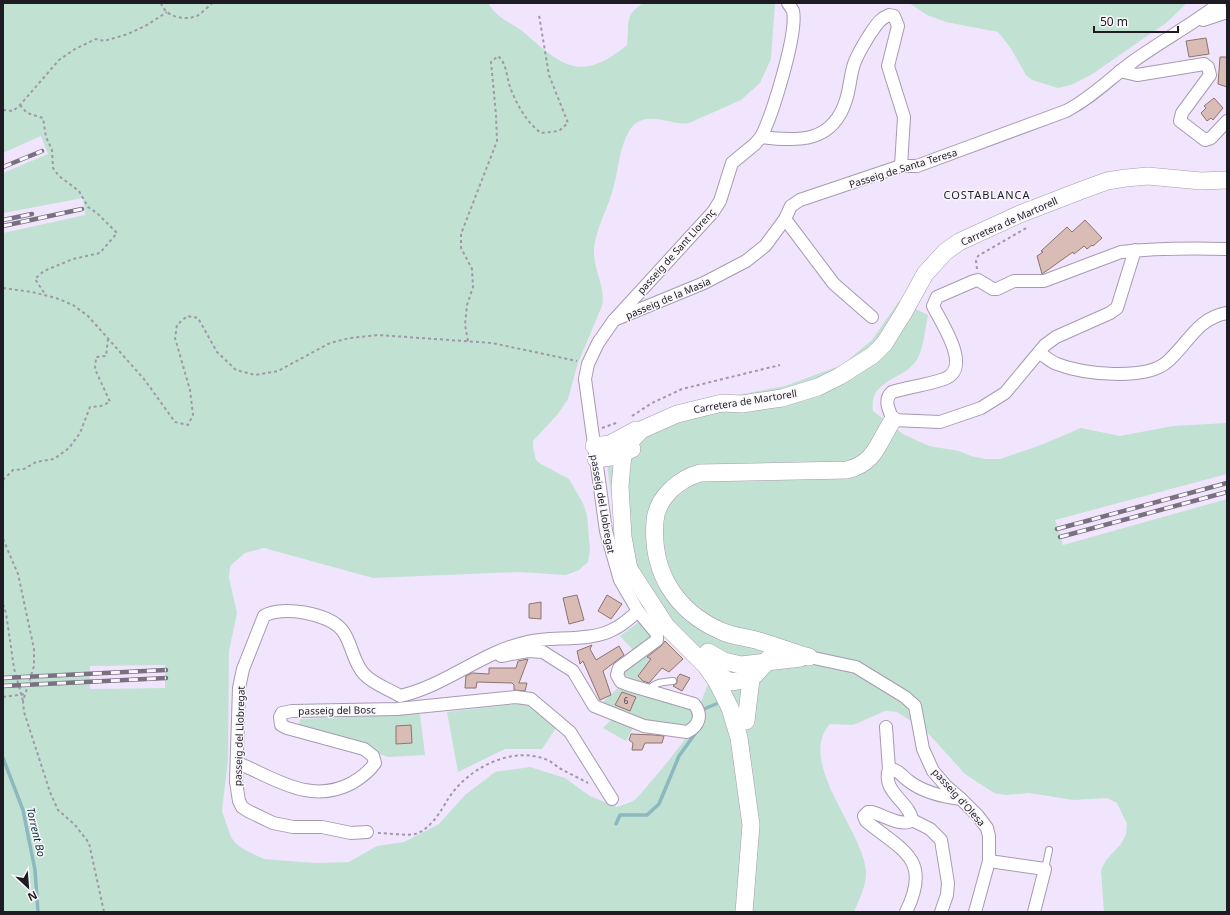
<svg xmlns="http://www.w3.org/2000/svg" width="1230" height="915" viewBox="0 0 1230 915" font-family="'Noto Sans',sans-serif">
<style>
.green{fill:#c1e2d2;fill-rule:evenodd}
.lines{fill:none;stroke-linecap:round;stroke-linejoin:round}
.stream{stroke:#8db8bf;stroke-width:3.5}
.building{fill:#dabcb6;stroke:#8e736d}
.service-casing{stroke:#a69ab1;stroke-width:8}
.minor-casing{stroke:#a69ab1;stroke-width:14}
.secondary-casing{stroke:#a69ab1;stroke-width:18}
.path{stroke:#a097a9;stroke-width:2;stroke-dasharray:3 3;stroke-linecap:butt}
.service{stroke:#fff;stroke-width:6}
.minor{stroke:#fff;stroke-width:12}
.secondary{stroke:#fff;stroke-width:17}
.rail-casing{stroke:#797180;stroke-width:4.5}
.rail{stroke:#f9f7fc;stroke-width:3;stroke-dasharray:9;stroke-linecap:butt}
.labels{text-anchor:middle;stroke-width:3;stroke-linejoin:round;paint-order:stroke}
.number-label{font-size:8px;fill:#4e4348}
.street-label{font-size:10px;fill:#1f1b23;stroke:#f9f7fc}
.neighbourhood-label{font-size:11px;letter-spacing:1px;fill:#1f1b23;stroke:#f9f7fc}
.water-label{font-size:11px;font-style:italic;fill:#032f35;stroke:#f9f7fc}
</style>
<rect width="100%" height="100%" fill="#f1e5fd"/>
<g class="green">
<path d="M 3,3 L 488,3 C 500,22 513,22 527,35 C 566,70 584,80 627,45 C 630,24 623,15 644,3 L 775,3 L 771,59 L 760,83 L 741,100 L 689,123 C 673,126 654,113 638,122 C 634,124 630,129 628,133 C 619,150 619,167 614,185 C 609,208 593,232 594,255 C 595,272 606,289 602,306 L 578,363 L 568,399 L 557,415 L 533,441 L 533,447 L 536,460 L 541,464 L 569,479 L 583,503 L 587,515 L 590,550 L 588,562 L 579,570 L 566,575 L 518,572 L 373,578 L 264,548 L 245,553 L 230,566 L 229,578 L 237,613 L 229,651 L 228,760 L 222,811 L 231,837 L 235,843 L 245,850 L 264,859 L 315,863 L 349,862 L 377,846 L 404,842 L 439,824 L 465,795 L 495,772 L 530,767 L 565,778 L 590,796 L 617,807 L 631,802 L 636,799 L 661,770 L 687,737 L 710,679 L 689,651 L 637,602 L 618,544 L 606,457 L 621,434 L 637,421 L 716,399 L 785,386 L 842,365 L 872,340 L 899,301 L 928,315 C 925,329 924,349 916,361 C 901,382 869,379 873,411 L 903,434 L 929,446 L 959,451 L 971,456 L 985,459 L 1000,459 L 1041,445 L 1081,428 L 1120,436 L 1173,426 L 1227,423 L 1227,474 L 1055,520 L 1063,545 L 1227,499 L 1227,912 L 1104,912 L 1101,870 L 1106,860 L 1121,844 L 1126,834 L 1127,824 L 1117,803 L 1107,798 L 1074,800 L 1029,793 L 1006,795 L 994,793 L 965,774 L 926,731 L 897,712 L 885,711 L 853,725 L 830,724 C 796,762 863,830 866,871 C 867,885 859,899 854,912 L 3,912 L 3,233 L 85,215 L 83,198 L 3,213 L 3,173 L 48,154 L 41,136 L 3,153 ZM 165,665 L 165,688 L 90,689 L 90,666 Z"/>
<polygon points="909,3 1187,3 1166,23 1091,75 1071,85 1058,88 1032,80 1026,75 1010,47 998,32 946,22 927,15"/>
<polygon points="640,621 653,637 634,651 620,636"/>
<polygon points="644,655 652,661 638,675 646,685 622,674 625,669"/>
<polygon points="621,685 689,705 694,712 689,728 641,722 601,704"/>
<polygon points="524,703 558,725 542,749 505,749 458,772 447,712"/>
<polygon points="420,714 425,755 388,757 299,725 300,719"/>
<polygon points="611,720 633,728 626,741 603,728"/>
</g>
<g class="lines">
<g class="stream">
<polyline points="703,712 704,709 716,704"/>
<polyline points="3,758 23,810 35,870 38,912"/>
<polyline points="616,824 620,815 647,815 659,804 679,756 697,731"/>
</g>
</g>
<g class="building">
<polygon points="1206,38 1209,54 1189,57 1186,41"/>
<polygon points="1220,57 1227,57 1227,87 1218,84"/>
<polygon points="1214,98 1223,108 1213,120 1211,118 1207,121 1201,113 1206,108 1204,106"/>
<polygon points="1085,220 1102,238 1093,246 1092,245 1087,249 1084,246 1074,254 1073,252 1042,274 1037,256 1043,252 1041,251 1067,227 1072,232"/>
<polygon points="577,595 584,620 569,624 563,598"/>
<polygon points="607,595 622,604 611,619 598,611"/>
<polygon points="541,602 541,619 529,618 529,604"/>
<polygon points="665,641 683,659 669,672 662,668 649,683 643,681 638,676 651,659 647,657 661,646"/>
<polygon points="592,645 590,649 596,660 619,646 624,655 603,671 611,695 600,700 583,661 580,664 577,651"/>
<polygon points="528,659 519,683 527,683 525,691 514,690 514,685 512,683 477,682 476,688 465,688 466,676 472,673 489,674 489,668 516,668 518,661"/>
<polygon points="680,674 690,678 682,691 673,686 677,683 677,678"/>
<polygon points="622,692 636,697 630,711 615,705"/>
<polygon points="411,725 412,743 396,744 396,726"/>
<polygon points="631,734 654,735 664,736 662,743 645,743 642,750 632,750 633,743 629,740"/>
</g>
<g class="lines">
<defs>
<g id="service">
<path d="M 648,691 C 654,682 663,682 673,681"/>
<polyline points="1045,869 1049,850"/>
</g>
<g id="minor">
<polyline points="1203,20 1227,12"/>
<polyline points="1120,71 1137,75 1204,64 1208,67 1210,75 1182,113 1180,121 1205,140 1211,138 1227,121"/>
<path d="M 761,137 C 800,142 833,142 846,100 C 850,88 850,76 854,64 C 858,53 864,44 870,34 C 876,26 879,19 889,15 L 894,16 L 898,26 L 888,66 L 904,117 L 901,166"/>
<polyline points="785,219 834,284 872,317"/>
<path d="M 1135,250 L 1117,308 L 1110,313 L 1056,337 L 1045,345 L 1005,393 L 981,408 L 940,422 L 893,420 C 889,410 883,400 892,392 C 909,387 927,385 944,379 C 973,369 942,324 933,306 L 937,297 L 974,281 L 978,280 L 993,289 L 997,289 L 1014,281 L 1044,281 L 1121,252 C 1156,248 1192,248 1227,249"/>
<path d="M 616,318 L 713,212 L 720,201 L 732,163 L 755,144 L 761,137 C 772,116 798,33 793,11 C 792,9 790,6 788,3"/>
<path d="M 1039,353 C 1045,356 1051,362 1057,364 C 1083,374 1145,381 1167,362 C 1188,344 1197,318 1227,313"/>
<path d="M 501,656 L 528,651 L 543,652 L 573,671 L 594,706 L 644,726 L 687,732 C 699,726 703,715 694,704 L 629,685 L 621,682 L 617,675 L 619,668 L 657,640 L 657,634 L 638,611"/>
<polyline points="809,657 856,667 905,697 915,706 923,749 933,771 946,786 961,799 978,816 987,828 989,836 989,861 975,912"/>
<polyline points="886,727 889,769"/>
<path d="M 238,763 C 276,779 311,805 352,783 C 362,777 369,772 375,763 L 373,756 L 364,749 L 287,728 L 281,725 L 280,717 L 282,713 L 292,711 L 397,709 L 516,697 L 531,699 L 570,732 L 612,799"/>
<polyline points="912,820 930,829 941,840 948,883 947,895 941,912"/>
<path d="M 367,832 L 351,833 L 322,827 L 293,827 L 273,823 L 248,811 L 242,807 L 239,801 L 236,782 L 239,688 L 243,669 L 264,616 C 281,605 328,613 342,630 C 352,642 352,661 364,674 C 373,684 389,689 400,696 C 445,686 482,652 527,642 C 552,636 592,642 614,629 C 623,625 631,617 638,611 L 620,580 L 606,531 L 585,379 L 588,364 L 598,343 L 614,320 L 704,283 L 746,261 L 765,246 L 785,219 L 791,206 L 800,200 L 901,166 L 917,166 L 1066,111 C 1093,97 1111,77 1135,60 C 1163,40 1193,24 1220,3"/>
<polyline points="989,861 1045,869 1034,912"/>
<path d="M 906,912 C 932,859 903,851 866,821 L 864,816 L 868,812 L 872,812 C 883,815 902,828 912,820 C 910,802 881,792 889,769 C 899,769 902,777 910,782 C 925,793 944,797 961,799"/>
</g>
<g id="secondary">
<polyline points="594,446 610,444 636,430"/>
<polyline points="596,459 618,456 632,449"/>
<polyline points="708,652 724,661 741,665 801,658"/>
<path d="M 809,657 C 792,652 776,646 759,641 C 747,637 734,637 721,631 C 675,611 651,571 655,521 C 657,497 679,479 700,473 L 847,470 C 876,463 878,442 893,420"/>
<polyline points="711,670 730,682 751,679"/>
<polyline points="746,721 751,679 767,662 769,658"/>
<polyline points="744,912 751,825 739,738 730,708 717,682 706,666 666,626 629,569 623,537 620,486 623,454 629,443 641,430 677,414 722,403 742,404 782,398 818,387 840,376 873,355 884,344 904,312 925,274 945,252 959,242 1020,214 1085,189 1107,181 1126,178 1148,176 1201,181 1227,180"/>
</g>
</defs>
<use href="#service" class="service-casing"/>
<use href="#minor" class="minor-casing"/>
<use href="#secondary" class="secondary-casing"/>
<g class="path">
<path d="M 161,3 C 165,17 185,21 197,16 C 202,13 208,7 212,3"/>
<polyline points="20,105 27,113 43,118 46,137 52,150 53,168 59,176 79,191 88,207 97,213 117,233 100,253 73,259 44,271 35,279 45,294"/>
<polyline points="3,110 13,111 20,105 59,60 75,49 96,39 104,41 128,34 147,25 167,12"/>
<polyline points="977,269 976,261 978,256 1028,227"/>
<polyline points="3,288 32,292 56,298 73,305 88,316 144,379 175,422 188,425 193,415 190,390 175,338 177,325 187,316 198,318 217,352 236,370 255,375 278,371 330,343 350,338 378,335 492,343 577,361"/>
<path d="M 468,341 L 465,325 L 467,305 L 473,287 L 472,269 L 461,248 L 461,234 L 497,141 L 496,115 L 491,62 L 498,56 C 507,64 506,75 510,87 C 516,103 526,122 541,133 L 559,131 L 568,123 L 549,75 L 539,15"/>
<polyline points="632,416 652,403 682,389 780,365"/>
<polyline points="602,428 619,422"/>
<polyline points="3,480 13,470 24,469 36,462 54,459 69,448 80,433 90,407 101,406 110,402 95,369 96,357 106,356 108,339"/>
<polyline points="3,539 18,574 34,649 34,666 23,701 24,712 50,792 58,810 75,825 89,843 104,912"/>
<polyline points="3,604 6,613 14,668 23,701"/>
<polyline points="3,697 26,694"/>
<path d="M 378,833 C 388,833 407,836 415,834 C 430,830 441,811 448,799 C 467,769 510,746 545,759 C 551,761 556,766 561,769 C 570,774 579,778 588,783"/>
</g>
<use href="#service" class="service"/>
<use href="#minor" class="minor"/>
<use href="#secondary" class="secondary"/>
<defs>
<g id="rail">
<polyline points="3,167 42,151"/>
<polyline points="3,220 32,214"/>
<polyline points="3,226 82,209"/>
<polyline points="1057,529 1227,483"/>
<polyline points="1060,537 1227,492"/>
<polyline points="3,678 166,670"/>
<polyline points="3,686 166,678"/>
</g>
</defs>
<use href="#rail" class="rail-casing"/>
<use href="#rail" class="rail"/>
</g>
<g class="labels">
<g class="number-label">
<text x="626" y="704">6</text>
</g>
<g class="street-label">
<text transform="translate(903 168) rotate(-17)" y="4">Passeig de Santa Teresa</text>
<text transform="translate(1009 221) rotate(-24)" y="4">Carretera de Martorell</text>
<text transform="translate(676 251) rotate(-48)" y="4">passeig de Sant Llorenç</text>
<text transform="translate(668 298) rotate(-23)" y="4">passeig de la Masia</text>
<text transform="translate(745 401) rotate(-9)" y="4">Carretera de Martorell</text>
<text transform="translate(603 504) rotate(80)" y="4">passeig del Llobregat</text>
<text transform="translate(337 710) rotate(-1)" y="4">passeig del Bosc</text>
<text transform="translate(239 736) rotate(-88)" y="4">passeig del Llobregat</text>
<text transform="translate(959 797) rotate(48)" y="4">passeig d'Olesa</text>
</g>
<g class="neighbourhood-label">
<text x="987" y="199">COSTABLANCA</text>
</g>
<g class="water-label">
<text transform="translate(36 832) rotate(77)" y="4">Torrent Bo</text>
</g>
</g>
<rect width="1230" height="915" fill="none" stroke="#1f1b23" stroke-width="8"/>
<g transform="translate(28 887) rotate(154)" stroke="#f9f7fc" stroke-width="3" paint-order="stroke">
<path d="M0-3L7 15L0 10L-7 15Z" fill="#1f1b23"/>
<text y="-6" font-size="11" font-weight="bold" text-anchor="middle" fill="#1f1b23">N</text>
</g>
<path d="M1094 26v6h84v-6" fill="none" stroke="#1f1b23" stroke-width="2"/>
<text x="1100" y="26" font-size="12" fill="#1f1b23" stroke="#f9f7fc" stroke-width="3" paint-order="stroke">50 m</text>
</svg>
